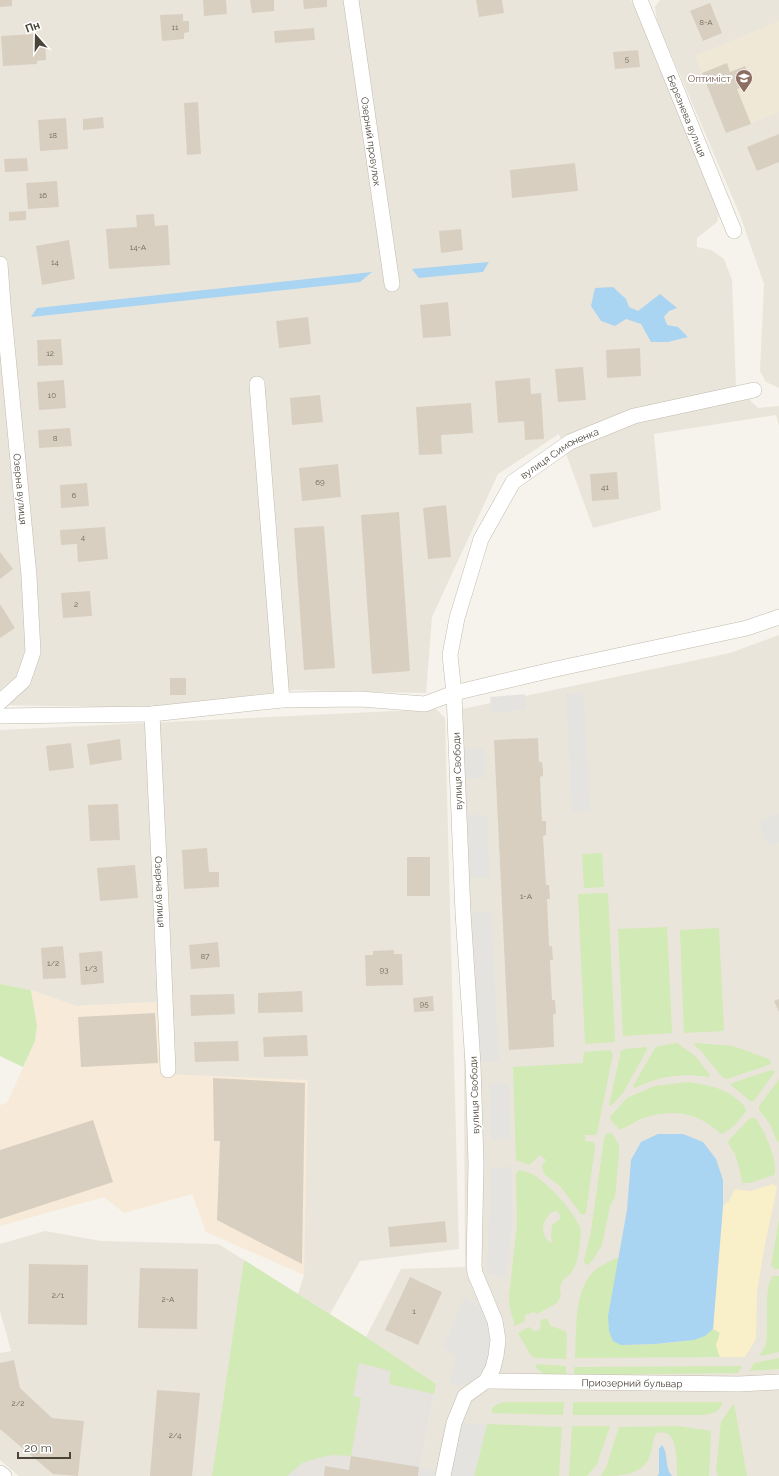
<svg xmlns="http://www.w3.org/2000/svg" width="779" height="1476" viewBox="0 0 779 1476" font-family="Raleway,sans-serif">
<style>
.residential{fill:#eae5da}
.commercial{fill:#f7ead8}
.industrial{fill:#e6e2dd}
.education{fill:#efe8d6}
.green{fill:#d2eab5;fill-rule:evenodd}
.sand{fill:#f9efc9}
.parking{fill:#e5e3e0}
.water{fill:#a9d4f2}
.building{fill:#d8cfc1}
.lines{fill:none;stroke-linecap:round;stroke-linejoin:round}
.minor-casing{stroke:#c2bbae;stroke-width:16}
.minor{stroke:#fff;stroke-width:15}
.labels{text-anchor:middle;stroke-width:3.5;stroke-linejoin:round;paint-order:stroke}
.number-label{font-size:8px;fill:#6e675b}
.education-label{font-size:10px;fill:#785e54;stroke:#fff;text-anchor:end}
.street-label{font-size:10px;fill:#4b4439;stroke:#fff}
</style>
<rect width="100%" height="100%" fill="#f6f3ec"/>
<g class="residential">
<polygon points="0,0 631,0 721,203 717,222 697,238 697,247 711,250 724,259 732,280 736,386 758,408 779,406 779,426 776,415 654,434 661,510 593,528 559,434 498,474 432,617 426,693 293,690 149,708 0,705"/>
<polygon points="660,0 779,0 779,388 766,382 760,371 764,284 740,215 657,21 655,7"/>
<polygon points="779,635 779,1476 418,1476 436,1384 366,1337 401,1269 465,1267 462,709 730,653"/>
<polygon points="436,709 445,718 459,1249 360,1261 330,1314 298,1294 304,1275 163,1074 159,1002 76,1006 31,990 0,984 0,730"/>
<polygon points="45,1231 101,1241 218,1244 244,1260 212,1476 19,1476 0,1460 0,1353 11,1351 0,1311 0,1244"/>
</g>
<polygon class="commercial" points="31,990 76,1006 159,1002 163,1074 308,1080 304,1275 206,1232 192,1194 124,1213 104,1197 0,1226 0,1105 7,1103 35,1041 37,1026"/>
<polygon class="industrial" points="244,1260 366,1337 436,1384 418,1476 212,1476"/>
<polygon class="education" points="779,21 779,112 726,133 695,56"/>
<g class="green">
<polygon points="602,853 604,887 584,888 582,854"/>
<polygon points="608,893 615,1042 585,1044 578,894"/>
<polygon points="667,927 672,1033 623,1036 618,929"/>
<polygon points="719,928 724,1031 684,1033 680,930"/>
<polygon points="0,984 31,990 37,1026 35,1041 23,1067 0,1056"/>
<path d="M 677,1043 L 695,1056 L 710,1075 L 708,1077 C 680,1073 661,1076 635,1088 L 633,1086 L 655,1048 L 659,1046 Z"/>
<polygon points="696,1043 733,1046 769,1059 771,1064 727,1079 723,1078 701,1051 694,1045"/>
<polygon points="646,1047 647,1050 623,1093 611,1106 609,1105 621,1051 624,1049"/>
<polygon points="610,1050 613,1054 597,1133 595,1135 585,1135 585,1141 594,1142 595,1146 586,1213 584,1215 581,1214 560,1186 544,1174 542,1166 546,1160 540,1155 529,1165 516,1160 513,1067 583,1063 584,1052"/>
<polygon points="771,1070 775,1071 774,1073 754,1101 750,1101 731,1085 732,1083"/>
<polygon points="779,1079 779,1142 777,1141 770,1124 759,1110 759,1106"/>
<path d="M 688,1082 C 707,1085 724,1087 739,1101 C 742,1104 746,1106 746,1111 C 740,1119 731,1131 721,1134 C 698,1112 671,1108 641,1119 C 634,1122 625,1129 619,1129 L 611,1120 L 610,1117 L 627,1098 L 655,1086 Z"/>
<path d="M 753,1118 L 756,1119 C 764,1129 779,1163 774,1175 L 750,1183 L 742,1183 L 740,1171 L 735,1154 L 728,1143 L 729,1140 L 749,1119 Z"/>
<polygon points="611,1133 614,1136 619,1145 619,1155 615,1197 610,1206 602,1245 592,1261 588,1265 585,1264 584,1261 591,1231 604,1140 606,1134"/>
<path d="M 520,1170 C 523,1171 528,1172 532,1174 C 547,1182 577,1214 581,1231 C 580,1241 579,1258 575,1266 C 569,1280 557,1277 561,1296 L 557,1303 L 537,1314 L 534,1312 L 527,1314 L 525,1316 L 525,1321 L 515,1326 L 510,1309 L 509,1296 L 517,1225 L 516,1173 ZM 557,1211 L 560,1215 L 560,1219 L 552,1225 L 551,1235 L 552,1241 L 550,1243 C 539,1232 542,1223 551,1212 Z"/>
<polygon points="779,1220 779,1269 774,1269 771,1266"/>
<path d="M 619,1257 L 608,1316 L 621,1345 C 640,1345 691,1344 706,1335 C 708,1334 710,1331 713,1329 L 720,1333 L 716,1345 L 720,1357 L 575,1358 C 577,1330 573,1292 594,1271 C 601,1265 611,1261 619,1257 Z"/>
<polygon points="244,1260 366,1337 436,1384 434,1394 389,1384 391,1371 359,1363 353,1396 361,1398 351,1456 333,1455 318,1458 302,1463 287,1476 212,1476"/>
<path d="M 773,1276 L 779,1276 L 779,1352 L 759,1356 C 761,1352 766,1348 766,1343 C 769,1327 763,1287 773,1276 Z"/>
<polygon points="546,1318 551,1326 565,1331 567,1335 566,1359 534,1358 530,1354 518,1333 529,1327 534,1331 539,1330 541,1327 540,1321"/>
<polygon points="779,1358 779,1369 750,1371 754,1363"/>
<polygon points="537,1364 566,1366 566,1374 543,1374 535,1367"/>
<polygon points="742,1366 738,1373 574,1375 574,1367"/>
<polygon points="504,1402 564,1402 563,1415 492,1413 492,1408 498,1404"/>
<path d="M 573,1402 L 723,1402 C 719,1412 715,1413 704,1415 L 573,1415 Z"/>
<polygon points="734,1403 747,1476 718,1476 716,1470 721,1422"/>
<polygon points="487,1424 562,1427 559,1476 474,1476"/>
<polygon points="572,1426 610,1426 597,1464 587,1476 569,1476"/>
<path d="M 678,1426 L 711,1431 L 709,1476 L 677,1476 C 677,1466 678,1435 665,1433 C 662,1432 658,1433 656,1433 C 652,1441 653,1448 650,1455 C 643,1476 620,1476 601,1476 L 606,1468 L 619,1427 Z"/>
</g>
<polygon class="sand" points="773,1184 777,1188 765,1244 757,1292 756,1339 745,1357 720,1357 716,1345 720,1333 713,1329 723,1206 729,1201 735,1189 751,1191"/>
<g class="parking">
<polygon points="584,693 590,811 572,812 566,694"/>
<polygon points="525,694 526,710 492,713 490,697"/>
<polygon points="484,748 485,778 465,779 464,749"/>
<polygon points="779,814 779,842 768,846 759,822"/>
<polygon points="468,815 487,815 490,878 470,878"/>
<polygon points="491,912 499,1061 480,1062 472,913"/>
<polygon points="509,1083 510,1139 491,1139 489,1084"/>
<polygon points="512,1167 512,1224 506,1276 487,1274 491,1168"/>
<polygon points="465,1296 483,1309 490,1322 492,1342 490,1357 481,1376 461,1386 449,1384 457,1356 443,1348"/>
<polygon points="454,1423 487,1424 474,1476 418,1476 419,1467 444,1472"/>
</g>
<g class="water">
<polygon points="489,262 483,272 419,278 412,269"/>
<polygon points="372,272 360,282 31,317 37,308"/>
<polygon points="613,287 626,299 629,307 638,311 660,294 677,308 669,311 664,317 667,325 678,327 688,337 668,342 651,342 641,324 626,319 615,326 601,321 591,306 595,288"/>
<polygon points="658,1134 683,1134 703,1142 716,1159 723,1180 723,1206 713,1329 705,1336 694,1340 655,1344 621,1345 613,1341 609,1331 608,1316 627,1210 631,1160 641,1142"/>
<path d="M 662,1445 C 669,1454 664,1467 672,1476 L 657,1476 L 659,1474 L 659,1449 Z"/>
</g>
<g class="building">
<polygon points="0,0 12,0 12,6 0,7"/>
<polygon points="203,0 226,0 227,14 204,16"/>
<polygon points="250,0 274,0 274,11 252,13"/>
<polygon points="303,0 327,0 327,7 304,9"/>
<polygon points="476,0 502,0 504,13 479,17"/>
<polygon points="710,3 722,33 703,41 690,11"/>
<polygon points="183,14 183,21 189,21 189,32 184,33 184,39 162,41 160,15"/>
<polygon points="314,28 315,40 275,43 274,31"/>
<polygon points="35,34 36,42 45,42 46,60 37,61 37,64 3,66 1,36"/>
<polygon points="638,50 640,67 615,69 613,52"/>
<polygon points="727,63 730,72 745,66 752,83 737,89 751,124 726,133 702,73"/>
<polygon points="198,102 201,154 187,155 184,103"/>
<polygon points="103,117 104,128 83,130 83,119"/>
<polygon points="66,118 68,149 40,151 38,120"/>
<polygon points="779,134 779,162 757,171 747,147"/>
<polygon points="27,158 28,171 5,172 4,159"/>
<polygon points="575,163 578,191 512,198 510,170"/>
<polygon points="57,181 59,207 28,209 26,183"/>
<polygon points="26,211 26,220 9,221 9,212"/>
<polygon points="154,214 155,226 168,225 170,265 109,269 106,229 137,227 136,215"/>
<polygon points="461,229 463,250 441,253 439,231"/>
<polygon points="69,240 75,279 42,285 36,246"/>
<polygon points="448,302 451,336 423,338 420,305"/>
<polygon points="308,317 311,344 279,348 276,321"/>
<polygon points="61,339 63,365 38,366 37,340"/>
<polygon points="640,348 641,376 607,378 606,350"/>
<polygon points="583,367 586,400 558,402 555,369"/>
<polygon points="530,378 531,394 541,393 544,439 525,440 524,421 498,423 495,381"/>
<polygon points="64,380 66,408 39,410 37,382"/>
<polygon points="320,395 323,422 292,425 290,398"/>
<polygon points="471,403 473,433 441,435 442,454 419,455 416,407"/>
<polygon points="70,428 72,446 39,448 38,430"/>
<polygon points="338,464 341,497 302,501 299,468"/>
<polygon points="617,472 619,499 592,501 590,474"/>
<polygon points="87,483 89,506 61,508 60,485"/>
<polygon points="446,505 451,557 428,559 423,508"/>
<polygon points="399,512 410,671 372,674 361,515"/>
<polygon points="324,526 335,668 304,670 294,528"/>
<polygon points="105,527 108,559 78,562 77,544 61,545 60,530"/>
<polygon points="0,552 13,569 0,579"/>
<polygon points="90,591 92,616 63,618 61,593"/>
<polygon points="0,604 15,628 0,638"/>
<rect x="170" y="678" width="16" height="17"/>
<polygon points="538,738 539,762 542,762 543,769 543,776 540,777 542,821 546,821 546,835 543,836 546,885 549,885 550,899 547,899 549,946 552,946 553,960 550,960 552,1000 555,1000 556,1014 553,1014 554,1047 509,1050 494,740"/>
<polygon points="120,739 122,760 90,765 87,744"/>
<polygon points="71,743 74,768 49,771 46,746"/>
<polygon points="118,804 120,840 90,841 88,805"/>
<polygon points="207,848 209,872 219,872 219,887 184,889 182,850"/>
<rect x="407" y="857" width="23" height="39"/>
<polygon points="135,865 138,898 100,901 97,868"/>
<polygon points="218,942 220,967 191,969 189,945"/>
<polygon points="63,946 66,978 43,979 41,948"/>
<polygon points="394,950 394,954 402,954 403,985 366,986 365,955 373,955 373,951"/>
<polygon points="102,951 104,983 81,985 79,953"/>
<polygon points="302,991 303,1012 258,1013 258,993"/>
<polygon points="234,994 235,1014 191,1016 190,995"/>
<polygon points="433,996 434,1011 414,1012 413,998"/>
<polygon points="779,999 779,1012 774,1001"/>
<polygon points="155,1013 158,1063 81,1067 78,1017"/>
<polygon points="307,1035 308,1056 264,1057 263,1037"/>
<polygon points="238,1041 239,1061 195,1062 194,1042"/>
<polygon points="213,1078 305,1083 302,1264 217,1220 220,1141 214,1141"/>
<polygon points="93,1120 113,1182 0,1219 0,1150"/>
<polygon points="445,1221 447,1242 390,1247 388,1227"/>
<polygon points="29,1264 88,1265 87,1325 28,1324"/>
<polygon points="140,1268 198,1269 197,1329 138,1328"/>
<polygon points="410,1277 442,1292 418,1345 385,1330"/>
<polygon points="14,1360 20,1388 52,1418 84,1421 78,1476 53,1474 0,1429 0,1363"/>
<polygon points="157,1390 200,1393 192,1476 150,1476"/>
<polygon points="351,1456 419,1467 418,1476 324,1476 325,1466 349,1470"/>
</g>
<g class="lines">
<defs>
<g id="minor">
<path id="s1" d="M 351,0 L 392,284"/>
<path id="s2" d="M 640,0 L 734,231"/>
<path id="s3" d="M 0,264 L 3,304 L 29,576 L 33,652 L 23,681 L 0,702"/>
<polyline points="257,384 282,700"/>
<path id="s4" d="M 152,714 L 162,925 L 168,1070"/>
<polyline points="0,716 152,714 282,700 360,699 425,704 454,693 556,669 747,628 779,617"/>
<path id="s5" d="M 486,1381 L 739,1384 L 779,1382"/>
<polyline points="0,1473 4,1476"/>
<path id="s6" d="M 443,1476 L 454,1423 L 465,1396 L 486,1381 L 493,1368 L 496,1356 L 498,1340 L 495,1321 L 475,1273 L 474,1266 L 476,1164 L 473,1064 L 463,913 L 454,693 L 450,655 L 457,618 L 481,539 L 513,482 L 570,442 L 634,416 L 754,390"/>
</g>
</defs>
<use href="#minor" class="minor-casing"/>
<use href="#minor" class="minor"/>
</g>
<defs>
<symbol id="school-pin" viewBox="-11 -11 22 30"><path d="M0 17L-7.5 6A9.5 9.5 0 1 1 7.5 6Z" fill="#8d6e63" stroke="#fff"/><path d="M0-5L7-2L0 1L-7-2ZM-4 1L0 2.5L4 1V4Q0 6-4 4Z" fill="#fff"/></symbol>
</defs>
<g fill-rule="evenodd">
<use href="#school-pin" x="734" y="68" width="20" height="27"/>
</g>
<g class="labels">
<g class="number-label">
<text x="706" y="25">8-А</text>
<text x="175" y="30">11</text>
<text x="627" y="62">5</text>
<text x="53" y="138">18</text>
<text x="43" y="198">16</text>
<text x="138" y="250">14-А</text>
<text x="55" y="265">14</text>
<text x="50" y="356">12</text>
<text x="52" y="398">10</text>
<text x="55" y="441">8</text>
<text x="320" y="485">69</text>
<text x="605" y="490">41</text>
<text x="74" y="498">6</text>
<text x="83" y="540">4</text>
<text x="76" y="607">2</text>
<text x="526" y="899">1-А</text>
<text x="205" y="959">87</text>
<text x="53" y="966">1/2</text>
<text x="91" y="971">1/3</text>
<text x="384" y="973">93</text>
<text x="424" y="1007">95</text>
<text x="58" y="1298">2/1</text>
<text x="168" y="1302">2-А</text>
<text x="414" y="1314">1</text>
<text x="18" y="1406">2/2</text>
<text x="175" y="1438">2/4</text>
</g>
<g class="education-label">
<text x="731" y="82">Оптиміст</text>
</g>
<g class="street-label">
<text dy="4" stroke="none"><textPath href="#s2" startOffset="125">Березнева вулиця</textPath></text>
<text dy="4" stroke="none"><textPath href="#s1" startOffset="143">Озерний провулок</textPath></text>
<text dy="4" stroke="none"><textPath href="#s6" startOffset="1083">вулиця Симоненка</textPath></text>
<text dy="4" stroke="none"><textPath href="#s3" startOffset="226">Озерна вулиця</textPath></text>
<text transform="translate(457 771) rotate(-92)" y="4">вулиця Свободи</text>
<text dy="4" stroke="none"><textPath href="#s4" startOffset="178">Озерна вулиця</textPath></text>
<text transform="translate(474 1095) rotate(-92)" y="4">вулиця Свободи</text>
<text dy="4" stroke="none"><textPath href="#s5" startOffset="146">Приозерний бульвар</textPath></text>
</g>
</g>
<g transform="translate(36 36) rotate(340)" stroke="#ffffff" stroke-width="3" paint-order="stroke">
<path d="M0-3L7 15L0 10L-7 15Z" fill="#4b4439"/>
<text y="-6" font-size="11" font-weight="bold" text-anchor="middle" fill="#4b4439">Пн</text>
</g>
<path d="M18 1452v6h52v-6" fill="none" stroke="#4b4439" stroke-width="2"/>
<text x="24" y="1452" font-size="12" fill="#4b4439" stroke="#ffffff" stroke-width="3" paint-order="stroke">20 m</text>
</svg>
